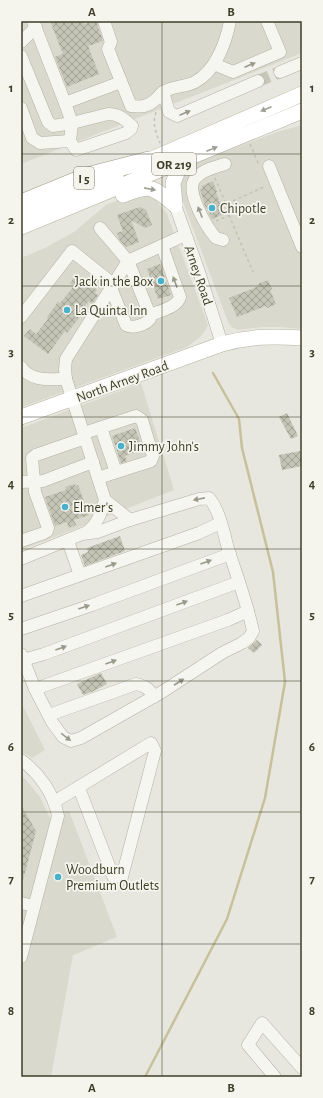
<svg xmlns="http://www.w3.org/2000/svg" width="323" height="1098" viewBox="0 0 323 1098" font-family="'Alegreya Sans',sans-serif">
<style>
.built{fill:#dad9cd}
.lines{fill:none;stroke-linecap:round;stroke-linejoin:round}
.stream{stroke:#c7c09b;stroke-width:2.5}
.building{fill:url(#building-cross-hatch)}
.minor-tunnel{stroke:#c6c5ba;stroke-width:12;stroke-dasharray:12 6;stroke-linecap:butt}
.minor-casing{stroke:#b2b1a4;stroke-width:13}
.major-casing{stroke:#b3b29f;stroke-width:16}
.highway-casing{stroke:#9e9d87;stroke-width:18}
.path{stroke:#c2c2b9;stroke-width:1.5;stroke-dasharray:3 3;stroke-linecap:butt}
.minor{stroke:#f6f6f1;stroke-width:12}
.major{stroke:#fff;stroke-width:15}
.highway{stroke:#fff;stroke-width:17}
.oneway{fill:#9a9a8c}
.oneway2{fill:#9e9e94}
.grid{fill:none;stroke:#3e3e28;stroke-width:1;stroke-opacity:0.55}
.poi-dot{fill:#47b1ca;stroke:#f5f5ee;stroke-width:1.5}
.labels{text-anchor:middle;stroke-width:3.5;stroke-linejoin:round;paint-order:stroke}
.shield{fill:#f5f5ee;stroke:#757563;stroke-width:1}
.shield-label{font-size:13px;font-weight:bold;fill:#3e3e28}
.poi-label{font-size:14px;fill:#3e3e28;stroke:#f5f5ee;text-anchor:start}
.street-label{font-size:14px;fill:#3e3e28;stroke:#f5f5ee}
.neatline{fill:none;stroke:#3e3e28;stroke-width:1.5}
.grid-label{font-size:13px;text-anchor:middle;font-weight:bold;fill:#3e3e28}
</style>
<defs>
<pattern id="building-cross-hatch" width="8" height="8" patternUnits="userSpaceOnUse"><rect width="8" height="8" fill="#c4c4b6"/><path d="M0 0l8 8M0 8l8-8" fill="none" stroke="#a1a194"/></pattern>
</defs>
<rect width="100%" height="100%" fill="#e8e7df"/>
<g class="built">
<polygon points="21,21 302,21 302,53 21,164"/>
<polygon points="302,125 302,329 282,327 261,327 238,330 231,327 228,322 180,194 181,177 186,169 193,164 277,132"/>
<polygon points="133,194 153,196 167,214 205,317 208,325 205,331 200,337 187,347 22,407 21,258 45,248 65,237 74,232 106,205"/>
<polygon points="141,383 174,490 21,550 21,428"/>
<polygon points="21,702 45,750 32,758 21,751"/>
<polygon points="21,775 26,780 40,797 50,818 69,811 117,937 73,955 51,1077 21,1077"/>
</g>
<g class="lines">
<polyline class="stream" points="145,1077 227,919 265,798 285,682 273,572 242,448 239,419 213,373"/>
</g>
<g class="building">
<polygon points="50,21 83,21 84,24 96,21 103,41 88,46 99,74 67,87 55,57 63,54"/>
<polygon points="213,181 217,192 216,192 224,214 212,219 205,206 200,189 203,188 202,186"/>
<polygon points="140,207 146,210 152,225 145,228 131,220 139,242 126,247 119,239 117,233 123,231 117,215"/>
<polygon points="160,264 171,295 158,299 147,269"/>
<polygon points="75,277 79,279 81,277 97,290 95,293 98,295 92,304 89,301 77,316 79,318 67,333 65,331 48,354 24,336 30,329 36,334 48,319 47,317 58,302 60,303 74,286 70,283"/>
<polygon points="268,280 272,289 270,290 276,304 267,308 266,306 237,317 229,298 259,286 258,284"/>
<polygon points="287,413 298,436 291,439 279,417"/>
<polygon points="135,428 143,449 125,456 127,461 121,463 112,436"/>
<polygon points="300,451 302,466 282,470 279,455"/>
<polygon points="75,484 76,486 78,485 89,515 74,520 76,525 69,528 67,522 55,526 45,497 66,490 65,487"/>
<polygon points="120,536 125,551 85,566 81,555 88,552 87,548"/>
<polygon points="257,640 262,645 254,653 248,648"/>
<polygon points="101,673 107,684 94,691 83,695 77,684"/>
<polygon points="21,805 36,831 23,880 21,880"/>
</g>
<g class="lines">
<polyline class="minor-tunnel" points="258,81 280,72"/>
<defs>
<g id="minor">
<polyline points="33,21 65,103 121,82"/>
<path d="M 104,21 L 111,42 L 108,49 L 131,106 C 142,107 148,107 156,99 C 158,97 160,94 163,92 C 172,86 186,87 195,82 C 216,71 226,42 230,21"/>
<polyline points="21,42 36,27"/>
<polyline points="21,56 48,122 53,126 72,123 70,141"/>
<polyline points="214,64 233,72 280,52 267,21"/>
<polyline points="280,72 302,63"/>
<polyline points="163,92 169,112 177,116 258,81"/>
<path d="M 21,108 L 32,138 L 40,143 L 70,141 L 76,150 L 126,133 L 131,129 L 132,126 C 124,119 119,114 108,114 L 72,123 L 65,103"/>
<polyline points="269,166 302,247"/>
<polyline points="175,205 199,272 222,344"/>
<polyline points="100,228 128,261 185,235"/>
<path d="M 223,240 L 216,238 C 207,228 185,191 195,179 C 201,170 216,167 225,164"/>
<path d="M 128,261 L 150,315 L 150,319 C 145,325 133,329 126,325 L 111,288 L 66,359 L 65,369 L 66,379 L 105,500 L 130,520"/>
<polyline points="111,288 128,261"/>
<path d="M 150,315 C 159,311 177,308 180,297 L 162,246"/>
<polyline points="21,317 72,251 113,284"/>
<path d="M 21,367 C 31,382 51,379 66,379"/>
<polyline points="101,428 116,472"/>
<polyline points="84,433 136,416 142,420 153,456 151,461 98,478"/>
<polyline points="21,482 43,481 93,462"/>
<path d="M 85,533 C 97,526 101,513 105,500"/>
<polyline points="21,541 44,533 47,531 48,528 35,492 32,458 36,455 85,438"/>
<polyline points="68,541 80,575"/>
<path d="M 21,559 L 82,534 L 98,532 L 130,520 L 199,499 L 209,498 C 219,509 224,533 228,549 C 237,576 247,603 253,631 L 249,638 L 242,643 L 222,653 L 162,692 L 81,738 L 71,741 L 63,737 L 52,722 L 35,689 L 21,654"/>
<polyline points="21,596 199,533 220,523"/>
<polyline points="21,629 92,605 230,554"/>
<polyline points="23,660 44,654 239,582"/>
<polyline points="35,689 228,620 248,611"/>
<path d="M 49,715 L 136,684 C 146,686 149,689 154,697"/>
<path d="M 21,760 C 39,773 54,794 58,816 L 21,957"/>
<polyline points="54,802 151,743 155,751 122,877 113,876 79,788"/>
<polyline points="21,903 34,906"/>
<polyline points="275,1077 248,1045 262,1023 302,1068"/>
</g>
<g id="major">
<polyline points="138,165 302,94"/>
<path d="M 123,195 C 151,184 152,186 175,205"/>
<polyline points="175,205 173,183 182,161"/>
<polyline points="21,214 116,175"/>
<polyline points="21,227 302,111"/>
<path d="M 21,417 L 222,344 C 251,336 273,336 302,338"/>
</g>
<polyline id="highway" points="21,203 87,176 149,160"/>
</defs>
<use href="#minor" class="minor-casing"/>
<use href="#major" class="major-casing"/>
<use href="#highway" class="highway-casing"/>
<g class="path">
<path d="M 156,112 C 152,124 156,133 160,143"/>
<polyline points="250,144 259,165"/>
<polyline points="215,178 226,204 266,186"/>
<polyline points="229,215 253,272"/>
<polyline points="216,221 230,215 226,204"/>
</g>
<use href="#minor" class="minor"/>
<use href="#major" class="major"/>
<use href="#highway" class="highway"/>
</g>
<defs><path id="oneway-solid" d="M-6-.8H1V-3.2L6.5 0L1 3.2V.8H-6Z"/></defs>
<g class="oneway">
<use href="#oneway-solid" transform="translate(250 65) rotate(-23)"/>
<use href="#oneway-solid" transform="translate(185 113) rotate(-23)"/>
<use href="#oneway-solid" transform="translate(200 212) rotate(-111)"/>
<use href="#oneway-solid" transform="translate(175 282) rotate(-110)"/>
<use href="#oneway-solid" transform="translate(199 499) rotate(169)"/>
<use href="#oneway-solid" transform="translate(206 562) rotate(-20)"/>
<use href="#oneway-solid" transform="translate(111 565) rotate(-20)"/>
<use href="#oneway-solid" transform="translate(182 603) rotate(-20)"/>
<use href="#oneway-solid" transform="translate(84 607) rotate(-19)"/>
<use href="#oneway-solid" transform="translate(61 648) rotate(-20)"/>
<use href="#oneway-solid" transform="translate(111 662) rotate(-20)"/>
<use href="#oneway-solid" transform="translate(179 682) rotate(-33)"/>
<use href="#oneway-solid" transform="translate(66 737) rotate(37)"/>
</g>
<g class="oneway2">
<use href="#oneway-solid" transform="translate(266 109) rotate(157)"/>
<use href="#oneway-solid" transform="translate(212 149) rotate(-22)"/>
<use href="#oneway-solid" transform="translate(150 189) rotate(11)"/>
</g>
<path class="grid" d="M 162,21 L 162,1077M 21,154 L 302,154M 21,286 L 302,286M 21,417 L 302,417M 21,549 L 302,549M 21,681 L 302,681M 21,812 L 302,812M 21,944 L 302,944"/>
<g class="poi-dot">
<circle cx="212" cy="208" r="4"/>
<circle cx="161" cy="281" r="4"/>
<circle cx="67" cy="310" r="4"/>
<circle cx="121" cy="446" r="4"/>
<circle cx="65" cy="507" r="4"/>
<circle cx="58" cy="877" r="4"/>
</g>
<g class="labels">
<g class="shield">
<rect x="152" y="153" width="44" height="22" rx="3"/>
<rect x="74" y="167" width="20" height="22" rx="3"/>
</g>
<g class="shield-label">
<text x="174" y="169">OR 219</text>
<text x="84" y="183">I 5</text>
</g>
<g class="poi-label">
<text x="220" y="213">Chipotle</text>
<text x="153" y="286" text-anchor="end">Jack in the Box</text>
<text x="75" y="315">La Quinta Inn</text>
<text x="129" y="451">Jimmy John's</text>
<text x="73" y="512">Elmer's</text>
<text x="66" y="874">Woodburn<tspan x="66" dy="16">Premium Outlets</tspan></text>
</g>
<g class="street-label">
<text transform="translate(199 275) rotate(71)" y="5">Arney Road</text>
<text transform="translate(122 381) rotate(-20)" y="5">North Arney Road</text>
</g>
</g>
<rect width="323" height="1098" fill="none" stroke="#f5f5ee" stroke-width="44"/>
<rect x="22" y="22" width="279" height="1054" class="neatline"/>
<g class="grid-label">
<text x="92" y="16">A</text>
<text x="231" y="16">B</text>
<text x="11" y="92">1</text>
<text x="312" y="92">1</text>
<text x="11" y="224">2</text>
<text x="312" y="224">2</text>
<text x="11" y="356">3</text>
<text x="312" y="356">3</text>
<text x="11" y="488">4</text>
<text x="312" y="488">4</text>
<text x="11" y="619">5</text>
<text x="312" y="619">5</text>
<text x="11" y="751">6</text>
<text x="312" y="751">6</text>
<text x="11" y="883">7</text>
<text x="312" y="883">7</text>
<text x="11" y="1015">8</text>
<text x="312" y="1015">8</text>
<text x="92" y="1092">A</text>
<text x="231" y="1092">B</text>
</g>
</svg>
